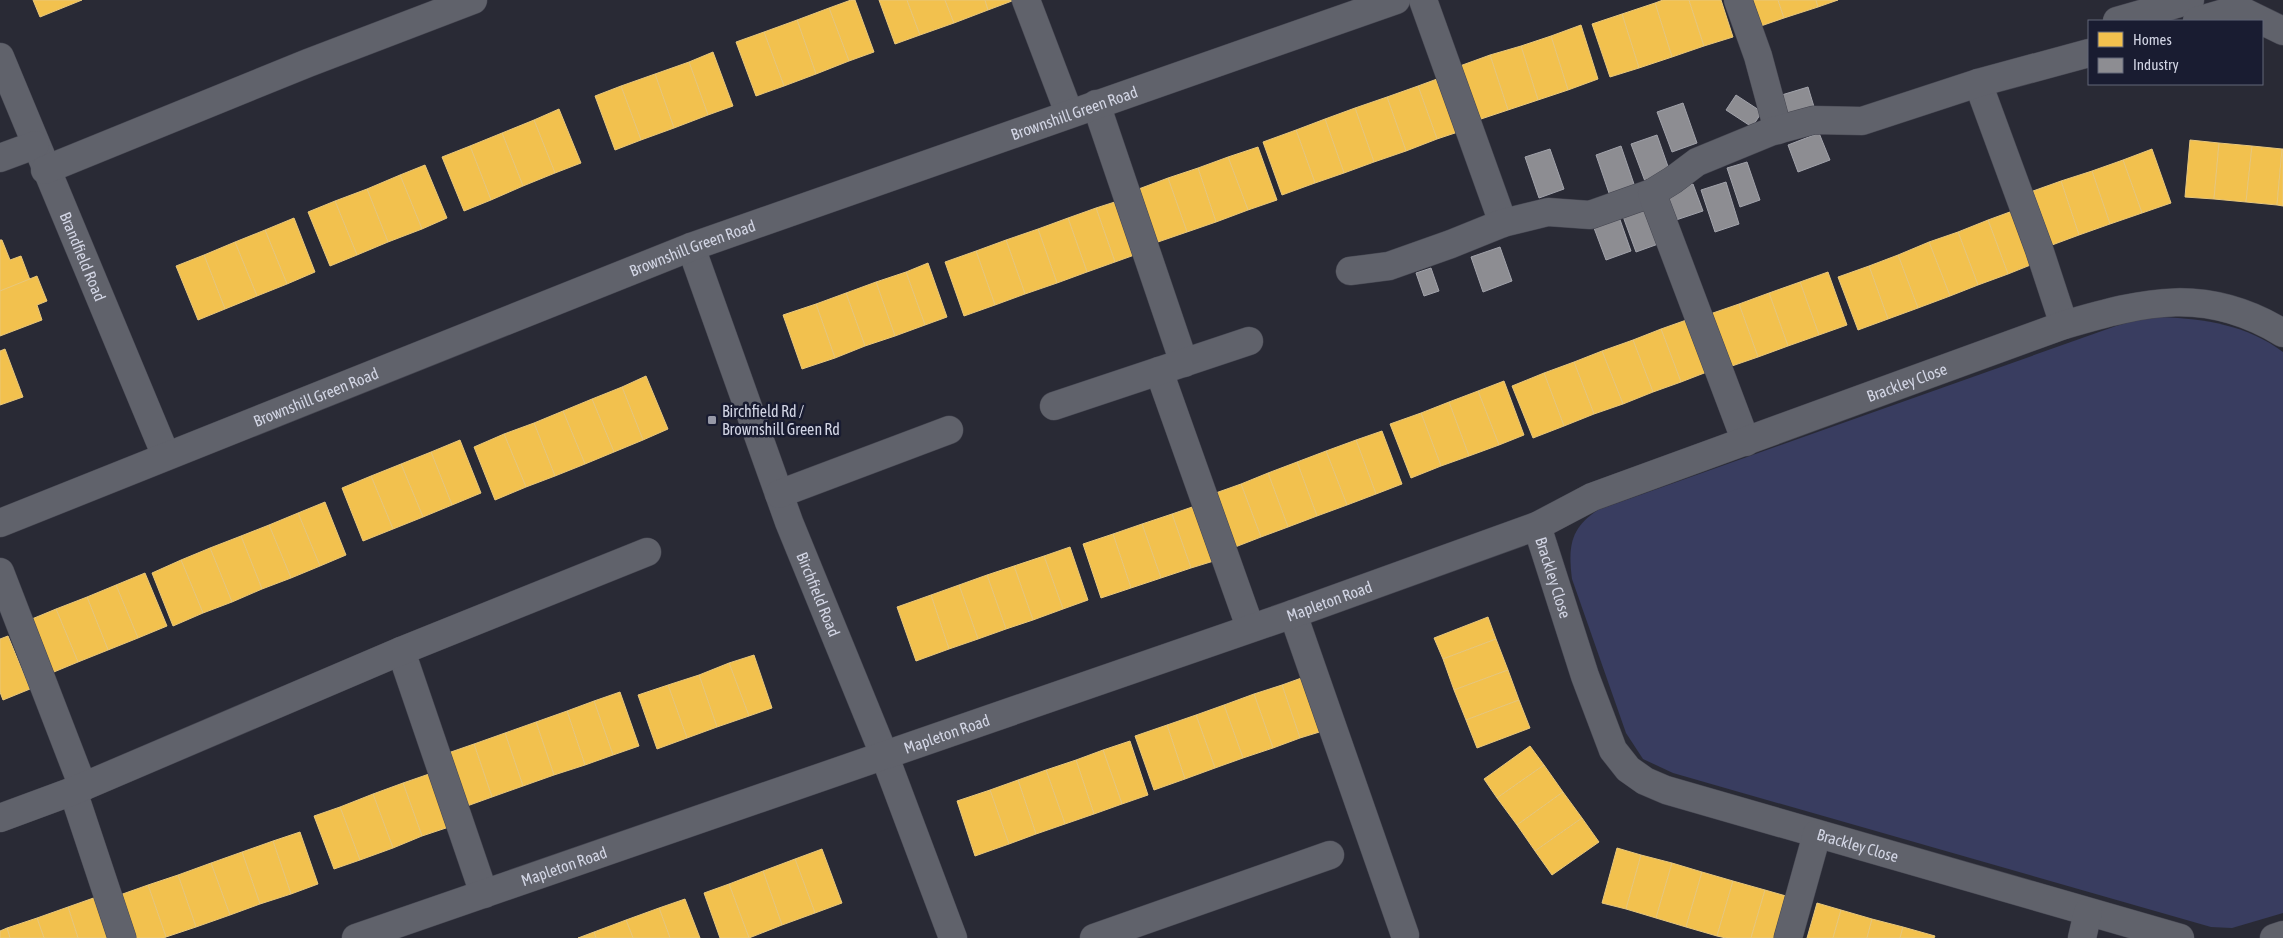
<svg xmlns="http://www.w3.org/2000/svg" width="2283" height="938" viewBox="0 0 2283 938" font-family="'Asap Condensed',sans-serif">
<style>
.green{fill:#393d60}
.homes{fill:#f2c14e;stroke:#e8c77b}
.industry{fill:#8d8d92;stroke:#a2a3ab}
.lines{fill:none;stroke-linecap:round;stroke-linejoin:round}
.minor-casing{stroke:#454651;stroke-width:29}
.minor{stroke:#60626b;stroke-width:28}
.poi-dot{fill:#9799a7;stroke:#191c31;stroke-width:2}
.labels{text-anchor:middle;stroke-width:5;stroke-linejoin:round;paint-order:stroke}
.street-label{font-size:16px;fill:#d2d5e4;stroke:#191c31}
.poi-label{font-size:16px;fill:#d2d5e4;stroke:#191c31;text-anchor:start}
</style>
<rect width="100%" height="100%" fill="#292a35"/>
<path class="green" d="M 2162,317 C 2205,319 2247,325 2283,352 L 2283,913 L 2232,928 L 2211,927 L 1673,773 L 1643,759 L 1626,733 L 1572,579 C 1568,547 1570,528 1598,510 L 2116,326 L 2137,320 Z"/>
<g class="homes">
<polygon points="33,0 82,0 40,17"/>
<polygon points="851,0 855,0 874,52 849,61 829,8"/>
<polygon points="879,0 907,0 920,35 895,44"/>
<polygon points="907,0 945,0 954,23 920,35"/>
<polygon points="945,0 985,0 988,10 954,23"/>
<polygon points="985,0 1011,0 1012,1 988,10"/>
<polygon points="1663,0 1689,0 1704,46 1672,57 1655,3"/>
<polygon points="1689,0 1721,0 1733,37 1704,46"/>
<polygon points="1746,0 1778,0 1784,18 1755,28"/>
<polygon points="1778,0 1816,0 1818,7 1784,18"/>
<polygon points="1816,0 1838,0 1818,7"/>
<polygon points="1655,3 1672,57 1639,68 1622,14"/>
<polygon points="829,8 849,61 816,74 797,20"/>
<polygon points="1622,14 1639,68 1610,77 1592,24"/>
<polygon points="797,20 816,74 784,86 764,32"/>
<polygon points="1581,25 1598,79 1568,90 1551,36"/>
<polygon points="764,32 784,86 756,96 736,42"/>
<polygon points="1551,36 1568,90 1538,100 1521,46"/>
<polygon points="1521,46 1538,100 1508,110 1490,55"/>
<polygon points="713,52 733,106 708,115 689,62"/>
<polygon points="1490,55 1508,110 1475,121 1457,67"/>
<polygon points="689,62 708,115 674,128 655,74"/>
<polygon points="655,74 674,128 641,140 621,86"/>
<polygon points="1448,75 1467,129 1437,139 1418,86"/>
<polygon points="621,86 641,140 615,150 595,96"/>
<polygon points="1418,86 1437,139 1406,151 1387,97"/>
<polygon points="1387,97 1406,151 1374,162 1355,108"/>
<polygon points="1355,108 1374,162 1344,173 1325,119"/>
<polygon points="559,109 581,163 555,173 534,120"/>
<polygon points="1325,119 1344,173 1315,183 1296,130"/>
<polygon points="534,120 555,173 523,186 502,133"/>
<polygon points="1296,130 1315,183 1282,195 1263,142"/>
<polygon points="502,133 523,186 491,200 470,146"/>
<polygon points="2190,140 2219,143 2214,199 2185,197"/>
<polygon points="2219,143 2252,146 2246,202 2214,199"/>
<polygon points="470,146 491,200 464,211 442,157"/>
<polygon points="2252,146 2282,149 2277,205 2246,202"/>
<polygon points="1258,147 1277,200 1248,210 1228,157"/>
<polygon points="2152,149 2171,203 2142,213 2123,160"/>
<polygon points="2282,149 2283,149 2283,206 2277,205"/>
<polygon points="1228,157 1248,210 1216,222 1198,168"/>
<polygon points="2123,160 2142,213 2110,224 2092,171"/>
<polygon points="425,165 447,218 422,229 400,175"/>
<polygon points="1198,168 1216,222 1187,232 1168,178"/>
<polygon points="2092,171 2110,224 2079,235 2061,181"/>
<polygon points="400,175 422,229 388,242 367,189"/>
<polygon points="1168,178 1187,232 1155,243 1136,190"/>
<polygon points="2061,181 2079,235 2052,245 2033,191"/>
<polygon points="367,189 388,242 357,255 335,201"/>
<polygon points="1121,200 1140,253 1115,262 1096,208"/>
<polygon points="335,201 357,255 330,266 308,212"/>
<polygon points="1096,208 1115,262 1087,272 1068,218"/>
<polygon points="2018,209 2038,262 2008,274 1988,220"/>
<polygon points="294,218 315,272 287,284 265,230"/>
<polygon points="1068,218 1087,272 1057,283 1038,229"/>
<polygon points="1988,220 2008,274 1978,285 1958,232"/>
<polygon points="1038,229 1057,283 1025,294 1006,240"/>
<polygon points="265,230 287,284 257,296 235,242"/>
<polygon points="1958,232 1978,285 1950,296 1929,242"/>
<polygon points="0,240 2,240 10,260 21,256 30,280 0,291"/>
<polygon points="1006,240 1025,294 995,305 976,251"/>
<polygon points="235,242 257,296 225,309 204,255"/>
<polygon points="1929,242 1950,296 1918,308 1898,255"/>
<polygon points="976,251 995,305 964,316 945,262"/>
<polygon points="204,255 225,309 198,320 176,266"/>
<polygon points="1898,255 1918,308 1888,319 1869,266"/>
<polygon points="928,263 947,317 925,325 906,272"/>
<polygon points="1869,266 1888,319 1858,330 1838,277"/>
<polygon points="906,272 925,325 895,336 876,282"/>
<polygon points="1828,272 1847,325 1819,335 1800,282"/>
<polygon points="37,276 47,301 37,305 42,320 0,336 0,291"/>
<polygon points="876,282 895,336 865,346 846,293"/>
<polygon points="1800,282 1819,335 1788,346 1769,293"/>
<polygon points="846,293 865,346 835,358 816,304"/>
<polygon points="1769,293 1788,346 1758,357 1739,304"/>
<polygon points="816,304 835,358 802,369 783,315"/>
<polygon points="1739,304 1758,357 1729,367 1710,314"/>
<polygon points="1692,318 1712,370 1681,382 1661,329"/>
<polygon points="1661,329 1681,382 1653,392 1633,340"/>
<polygon points="1633,340 1653,392 1623,404 1602,351"/>
<polygon points="5,349 23,397 0,405 0,351"/>
<polygon points="1602,351 1623,404 1594,414 1574,362"/>
<polygon points="1574,362 1594,414 1564,426 1544,373"/>
<polygon points="1544,373 1564,426 1533,438 1512,386"/>
<polygon points="646,376 668,429 643,440 622,387"/>
<polygon points="1504,381 1524,435 1499,445 1478,391"/>
<polygon points="622,387 643,440 614,452 592,399"/>
<polygon points="1478,391 1499,445 1469,456 1449,402"/>
<polygon points="592,399 614,452 585,464 563,411"/>
<polygon points="1449,402 1469,456 1441,466 1421,413"/>
<polygon points="563,411 585,464 555,476 534,423"/>
<polygon points="1421,413 1441,466 1411,478 1390,424"/>
<polygon points="534,423 555,476 526,487 504,434"/>
<polygon points="1382,431 1402,484 1376,494 1356,440"/>
<polygon points="504,434 526,487 495,500 474,447"/>
<polygon points="460,440 481,493 452,505 431,452"/>
<polygon points="1356,440 1376,494 1347,505 1326,451"/>
<polygon points="1326,451 1347,505 1317,516 1297,462"/>
<polygon points="431,452 452,505 423,517 401,464"/>
<polygon points="1297,462 1317,516 1288,527 1268,473"/>
<polygon points="401,464 423,517 393,529 371,476"/>
<polygon points="1268,473 1288,527 1261,537 1241,484"/>
<polygon points="371,476 393,529 363,541 342,488"/>
<polygon points="1241,484 1261,537 1230,549 1210,495"/>
<polygon points="325,502 346,555 320,566 298,513"/>
<polygon points="1198,505 1217,560 1191,568 1172,514"/>
<polygon points="298,513 320,566 291,578 269,525"/>
<polygon points="1172,514 1191,568 1161,578 1142,524"/>
<polygon points="1142,524 1161,578 1131,588 1113,534"/>
<polygon points="269,525 291,578 262,589 241,536"/>
<polygon points="1113,534 1131,588 1101,598 1083,544"/>
<polygon points="241,536 262,589 232,602 210,548"/>
<polygon points="1070,547 1088,600 1063,609 1044,556"/>
<polygon points="210,548 232,602 203,613 181,560"/>
<polygon points="1044,556 1063,609 1033,620 1014,566"/>
<polygon points="181,560 203,613 173,626 152,573"/>
<polygon points="1014,566 1033,620 1006,629 987,575"/>
<polygon points="145,573 167,626 138,638 116,585"/>
<polygon points="987,575 1006,629 978,639 959,585"/>
<polygon points="116,585 138,638 108,650 87,597"/>
<polygon points="959,585 978,639 949,649 931,595"/>
<polygon points="931,595 949,649 916,661 897,607"/>
<polygon points="87,597 108,650 78,662 56,609"/>
<polygon points="56,609 78,662 49,674 27,621"/>
<polygon points="1488,617 1496,639 1443,659 1434,638"/>
<polygon points="8,636 30,689 3,700 0,692 0,639"/>
<polygon points="1496,639 1508,670 1454,690 1443,659"/>
<polygon points="754,655 772,708 749,716 729,663"/>
<polygon points="729,663 749,716 717,727 699,675"/>
<polygon points="1508,670 1519,700 1466,720 1454,690"/>
<polygon points="699,675 717,727 687,738 668,685"/>
<polygon points="1307,676 1326,730 1300,738 1282,685"/>
<polygon points="668,685 687,738 657,749 638,695"/>
<polygon points="1282,685 1300,738 1273,748 1254,694"/>
<polygon points="620,692 639,746 613,755 594,701"/>
<polygon points="1254,694 1273,748 1243,758 1224,705"/>
<polygon points="1519,700 1530,728 1477,748 1466,720"/>
<polygon points="594,701 613,755 585,765 567,711"/>
<polygon points="1224,705 1243,758 1215,768 1196,715"/>
<polygon points="567,711 585,765 554,775 536,722"/>
<polygon points="1196,715 1215,768 1185,779 1167,725"/>
<polygon points="536,722 554,775 523,786 505,733"/>
<polygon points="1167,725 1185,779 1154,790 1135,736"/>
<polygon points="505,733 523,786 492,797 474,744"/>
<polygon points="1130,741 1148,795 1122,804 1103,750"/>
<polygon points="474,744 492,797 467,806 448,753"/>
<polygon points="1530,746 1544,765 1497,798 1484,779"/>
<polygon points="1103,750 1122,804 1094,814 1076,760"/>
<polygon points="1076,760 1094,814 1065,824 1046,770"/>
<polygon points="1544,765 1563,792 1517,825 1497,798"/>
<polygon points="1046,770 1065,824 1036,834 1018,780"/>
<polygon points="432,773 452,826 422,836 403,783"/>
<polygon points="1018,780 1036,834 1009,844 990,790"/>
<polygon points="403,783 422,836 393,848 373,794"/>
<polygon points="990,790 1009,844 975,856 957,801"/>
<polygon points="1563,792 1582,818 1535,851 1517,825"/>
<polygon points="373,794 393,848 360,860 340,807"/>
<polygon points="340,807 360,860 334,869 314,816"/>
<polygon points="1582,818 1599,842 1552,875 1535,851"/>
<polygon points="300,832 318,884 291,894 273,841"/>
<polygon points="273,841 291,894 260,904 242,852"/>
<polygon points="1617,848 1641,855 1626,909 1602,903"/>
<polygon points="822,849 842,903 815,913 795,859"/>
<polygon points="242,852 260,904 230,915 211,863"/>
<polygon points="1641,855 1672,863 1656,918 1626,909"/>
<polygon points="795,859 815,913 782,925 763,871"/>
<polygon points="211,863 230,915 196,927 178,875"/>
<polygon points="1672,863 1702,872 1686,927 1656,918"/>
<polygon points="763,871 782,925 749,938 729,884"/>
<polygon points="1702,872 1733,881 1717,936 1686,927"/>
<polygon points="178,875 196,927 166,937 148,885"/>
<polygon points="1733,881 1765,890 1751,938 1726,938 1717,936"/>
<polygon points="729,884 749,938 720,938 704,893"/>
<polygon points="148,885 166,937 164,938 132,938 117,896"/>
<polygon points="1765,890 1793,898 1782,938 1751,938"/>
<polygon points="102,895 116,938 78,938 68,907"/>
<polygon points="685,899 700,938 670,938 659,908"/>
<polygon points="1817,903 1841,910 1833,938 1807,938"/>
<polygon points="68,907 78,938 44,938 37,918"/>
<polygon points="659,908 670,938 633,938 626,920"/>
<polygon points="1841,910 1872,919 1867,938 1833,938"/>
<polygon points="37,918 44,938 10,938 7,928"/>
<polygon points="1872,919 1903,927 1900,938 1867,938"/>
<polygon points="626,920 633,938 596,938 594,932"/>
<polygon points="1903,927 1935,936 1934,938 1900,938"/>
<polygon points="7,928 10,938 0,938 0,931"/>
<polygon points="594,932 596,938 578,938"/>
</g>
<g class="industry">
<polygon points="1808,87 1815,110 1781,120 1775,97"/>
<polygon points="1736,95 1762,112 1752,127 1726,110"/>
<polygon points="1683,103 1697,143 1672,152 1657,112"/>
<polygon points="1819,133 1830,160 1798,172 1788,145"/>
<polygon points="1657,135 1671,175 1646,184 1631,144"/>
<polygon points="1621,146 1635,187 1610,196 1596,155"/>
<polygon points="1550,149 1564,189 1539,198 1525,157"/>
<polygon points="1747,162 1760,200 1740,207 1727,168"/>
<polygon points="1726,182 1739,224 1715,232 1701,190"/>
<polygon points="1693,184 1703,211 1670,222 1661,195"/>
<polygon points="1647,202 1661,243 1636,252 1621,211"/>
<polygon points="1617,211 1631,251 1606,260 1591,220"/>
<polygon points="1500,247 1512,281 1483,292 1471,257"/>
<polygon points="1431,268 1439,291 1424,296 1416,273"/>
</g>
<g class="lines">
<defs>
<g id="minor">
<polyline points="1026,0 1069,113"/>
<polyline points="1423,0 1503,223"/>
<polyline points="1738,0 1758,56 1778,130"/>
<polyline points="2117,21 2190,0"/>
<polyline points="2197,21 2238,9 2283,31"/>
<path id="s1" d="M 0,57 L 166,456"/>
<polyline points="1978,83 2039,249 2064,325"/>
<polyline points="1096,104 1184,363"/>
<polyline points="0,158 35,145"/>
<polyline points="45,170 308,63 473,0"/>
<path id="s2" d="M 691,247 L 789,522 L 885,757 L 953,938"/>
<polyline points="1350,271 1389,266 1451,244 1503,223 1548,212 1590,215 1652,193"/>
<polyline points="1159,371 1250,627"/>
<polyline points="1054,406 1249,341"/>
<polyline points="1746,442 1652,193 1673,180 1697,162 1770,132 1814,120 1862,121 1978,83 2089,53"/>
<polyline points="779,494 949,430"/>
<path id="s3" d="M 0,523 L 691,247 L 1396,0"/>
<path id="s4" d="M 1537,526 L 1585,676 L 1613,750 L 1628,769 L 1645,781 L 1666,790 L 2180,938"/>
<polyline points="0,572 83,787"/>
<polyline points="1293,614 1405,935"/>
<polyline points="401,651 484,894"/>
<polyline points="73,791 122,938"/>
<polyline points="0,818 73,791 401,651 647,552"/>
<path id="s5" d="M 356,938 L 1293,614 L 1537,526 L 1592,497 L 2064,325 C 2146,301 2206,286 2283,333"/>
<polyline points="1094,938 1330,855"/>
<polyline points="1788,938 1817,834"/>
<polyline points="2082,938 2088,912"/>
<polyline points="2274,938 2283,935"/>
</g>
</defs>
<use href="#minor" class="minor-casing"/>
<use href="#minor" class="minor"/>
</g>
<rect class="poi-dot" x="707" y="415" width="10" height="10" rx="2.5"/>
<g class="labels">
<g class="street-label">
<text dy="6" stroke="none"><textPath href="#s3" startOffset="1150">Brownshill Green Road</textPath></text>
<text dy="6" stroke="none"><textPath href="#s3" startOffset="745">Brownshill Green Road</textPath></text>
<text dy="6" stroke="none"><textPath href="#s1" startOffset="216">Brandfield Road</textPath></text>
<text dy="6" stroke="none"><textPath href="#s5" startOffset="1648">Brackley Close</textPath></text>
<text dy="6" stroke="none"><textPath href="#s3" startOffset="340">Brownshill Green Road</textPath></text>
<text dy="6" stroke="none"><textPath href="#s4" startOffset="54">Brackley Close</textPath></text>
<text dy="6" stroke="none"><textPath href="#s2" startOffset="370">Birchfield Road</textPath></text>
<text dy="6" stroke="none"><textPath href="#s5" startOffset="1030">Mapleton Road</textPath></text>
<text dy="6" stroke="none"><textPath href="#s5" startOffset="625">Mapleton Road</textPath></text>
<text dy="6" stroke="none"><textPath href="#s4" startOffset="504">Brackley Close</textPath></text>
<text dy="6" stroke="none"><textPath href="#s5" startOffset="220">Mapleton Road</textPath></text>
</g>
<g class="poi-label">
<text x="722" y="417">Birchfield Rd /<tspan x="722" dy="18">Brownshill Green Rd</tspan></text>
</g>
</g>
<rect x="2088" y="20" width="175" height="65" fill="#191c31" stroke="#636679"/>
<rect x="2098" y="32" width="25" height="15" fill="#f2c14e" stroke="#636679"/>
<text x="2133" y="45" font-size="15" fill="#d2d5e4">Homes</text>
<rect x="2098" y="58" width="25" height="15" fill="#8d8d92" stroke="#636679"/>
<text x="2133" y="70" font-size="15" fill="#d2d5e4">Industry</text>
</svg>
